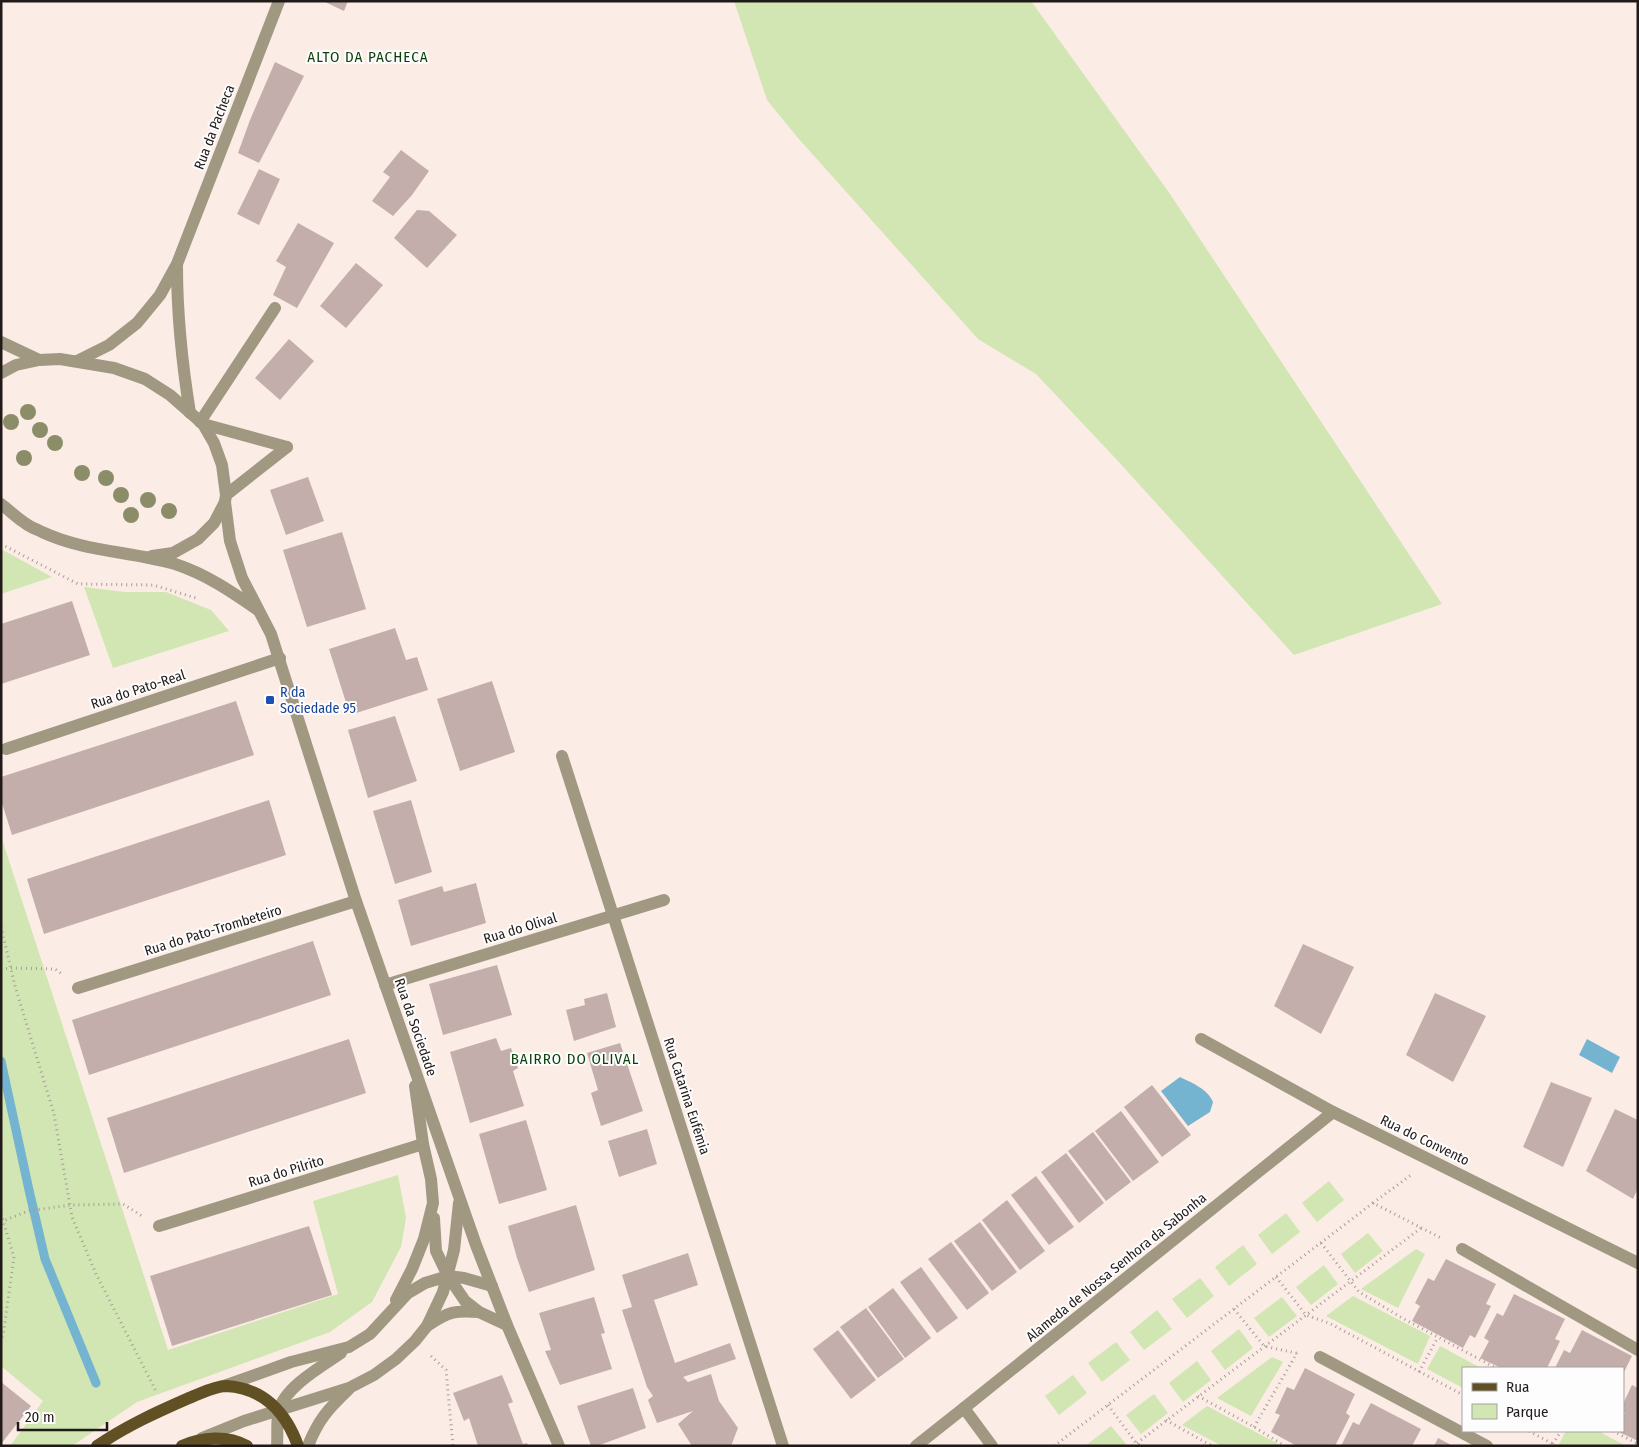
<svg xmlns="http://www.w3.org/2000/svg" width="1639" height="1447" viewBox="0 0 1639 1447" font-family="'Fira Sans Condensed',sans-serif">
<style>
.green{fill:#d1e6b3}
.water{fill:#75b4d1}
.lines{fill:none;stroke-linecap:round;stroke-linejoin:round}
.stream{stroke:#75b4d1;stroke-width:9}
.building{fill:#c3aeab}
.path{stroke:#a89c97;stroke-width:3;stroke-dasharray:1 4;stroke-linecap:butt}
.minor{stroke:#a19881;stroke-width:12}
.tertiary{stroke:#a19881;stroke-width:12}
.primary{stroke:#615024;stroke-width:12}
.tree{fill:#8b8d69}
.transit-dot{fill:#1a4fb4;stroke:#fdfdfd;stroke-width:2}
.labels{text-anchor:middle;stroke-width:4;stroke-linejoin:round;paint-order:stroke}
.street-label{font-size:14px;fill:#211a18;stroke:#fdfdfd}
.transit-label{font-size:14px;fill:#164399;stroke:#fdfdfd;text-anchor:start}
.neighbourhood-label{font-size:15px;letter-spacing:1px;fill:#093f08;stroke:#fdfdfd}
</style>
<rect width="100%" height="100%" fill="#fcece6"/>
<g class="green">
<polygon points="734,1 1031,1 1170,194 1442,604 1294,655 1117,460 1036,374 978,339 798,138 767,100"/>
<polygon points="1,549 52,577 1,594"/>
<polygon points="84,587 125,592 166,592 211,610 229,631 113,668"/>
<polygon points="1,836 168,1350 338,1294 313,1201 398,1175 406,1218 401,1247 372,1302 330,1332 137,1402 72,1446 10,1446 43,1401 1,1366"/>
<polygon points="1329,1181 1344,1200 1317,1222 1302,1203"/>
<polygon points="1286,1213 1300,1232 1272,1254 1258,1235"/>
<polygon points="1368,1233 1383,1251 1355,1273 1341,1254"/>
<polygon points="1243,1245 1257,1264 1229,1286 1215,1267"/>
<polygon points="1416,1249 1425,1254 1398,1308 1361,1289"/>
<polygon points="1324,1265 1338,1284 1311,1305 1296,1287"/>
<polygon points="1200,1278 1214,1296 1187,1318 1172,1299"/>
<polygon points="1353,1296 1430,1336 1418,1364 1326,1316"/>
<polygon points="1282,1297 1297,1316 1269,1337 1254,1318"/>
<polygon points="1157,1310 1172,1329 1144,1350 1130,1332"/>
<polygon points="1239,1329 1253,1348 1225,1370 1211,1351"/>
<polygon points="1116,1342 1130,1360 1102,1382 1088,1363"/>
<polygon points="1440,1346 1481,1368 1463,1368 1463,1388 1427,1369"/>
<polygon points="1272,1357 1283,1362 1251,1416 1217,1398"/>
<polygon points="1197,1361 1211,1380 1183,1402 1169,1383"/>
<polygon points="1073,1375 1087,1393 1059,1415 1045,1396"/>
<polygon points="1154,1394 1168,1413 1141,1434 1126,1415"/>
<polygon points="1207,1406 1282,1446 1222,1446 1182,1425"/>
<polygon points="1111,1426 1126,1444 1124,1446 1085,1446"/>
<polygon points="1566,1431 1598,1431 1626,1446 1558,1446"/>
</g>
<g class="water">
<polygon points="1587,1039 1620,1057 1612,1073 1579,1055"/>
<path d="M 1180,1077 C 1192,1083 1208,1089 1213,1102 L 1210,1112 L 1188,1126 L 1161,1091 Z"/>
</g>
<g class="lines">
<polyline class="stream" points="1,1061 29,1190 45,1259 96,1383"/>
</g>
<g class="building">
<polygon points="323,1 348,1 344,11"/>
<polygon points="275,62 304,76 259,163 238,153 250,120"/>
<polygon points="401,150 429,171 412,195 393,216 372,201 390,177 383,172"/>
<polygon points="259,169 280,179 259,225 237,214"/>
<polygon points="417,210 429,211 457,235 427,268 394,238"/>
<polygon points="298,223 334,243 297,308 273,295 286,267 276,261"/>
<polygon points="356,263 383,285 346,328 320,306"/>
<polygon points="289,339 314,361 280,400 255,378"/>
<polygon points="308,477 324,521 286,535 270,490"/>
<polygon points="342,532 366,609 307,627 283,550"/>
<polygon points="72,601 90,655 1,684 1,624"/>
<polygon points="395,628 406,660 417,657 428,690 350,715 329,649"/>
<polygon points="492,681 515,752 460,771 437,699"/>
<polygon points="236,701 254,755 12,835 1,800 1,777"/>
<polygon points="395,716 417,781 368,798 348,730"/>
<polygon points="269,800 286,855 44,934 27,879"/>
<polygon points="411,800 432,872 395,884 373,811"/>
<polygon points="476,883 486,923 411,946 398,900 442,886 444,892"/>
<polygon points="313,941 331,995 89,1075 72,1020"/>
<polygon points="1303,944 1354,967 1321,1034 1274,1006"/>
<polygon points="497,965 512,1015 443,1035 429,984"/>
<polygon points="607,993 616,1027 574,1041 566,1010 585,1005 584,999"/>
<polygon points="1435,993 1486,1016 1453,1082 1406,1055"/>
<polygon points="496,1038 501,1051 511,1048 518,1068 513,1071 524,1106 470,1123 450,1052"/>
<polygon points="349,1039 366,1093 124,1173 107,1118"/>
<polygon points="620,1043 643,1111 601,1126 591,1093 598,1090 587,1053"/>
<polygon points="1551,1082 1592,1098 1563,1167 1523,1147"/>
<polygon points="1152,1085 1191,1135 1162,1157 1124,1107"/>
<polygon points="1615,1109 1638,1120 1638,1188 1633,1199 1586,1171"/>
<polygon points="1121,1111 1159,1162 1133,1181 1095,1131"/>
<polygon points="526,1120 547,1190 499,1204 479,1134"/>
<polygon points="647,1129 657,1164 619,1177 608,1141"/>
<polygon points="1093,1132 1131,1182 1106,1201 1068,1151"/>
<polygon points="1066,1153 1104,1203 1079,1223 1041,1172"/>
<polygon points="1036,1176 1074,1227 1049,1245 1011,1195"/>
<polygon points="1007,1200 1045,1251 1020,1270 982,1220"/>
<polygon points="576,1205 595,1270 529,1292 517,1258 508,1226"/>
<polygon points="980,1222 1017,1272 992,1291 954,1241"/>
<polygon points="309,1226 332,1295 172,1346 150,1276"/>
<polygon points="951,1242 989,1293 967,1310 928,1259"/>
<polygon points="688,1253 698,1285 654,1300 675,1363 730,1343 736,1359 683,1377 688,1382 711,1374 719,1401 738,1428 731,1446 692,1446 678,1424 693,1411 657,1423 648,1400 653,1396 647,1387 622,1310 632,1307 622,1275"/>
<polygon points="1446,1259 1496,1284 1486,1304 1491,1306 1475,1338 1470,1335 1463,1348 1412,1321 1420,1306 1415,1303 1428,1278 1434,1281"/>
<polygon points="921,1267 958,1318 937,1333 900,1282"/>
<polygon points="893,1288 931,1338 905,1358 868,1307"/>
<polygon points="1514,1294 1565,1319 1555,1339 1560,1341 1547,1368 1501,1368 1480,1358 1489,1341 1484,1338 1497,1313 1503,1316"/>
<polygon points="594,1297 605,1333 601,1334 612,1369 560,1385 545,1351 551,1350 539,1313"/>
<polygon points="866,1308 904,1359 878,1378 840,1327"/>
<polygon points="838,1330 876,1380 851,1399 813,1349"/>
<polygon points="1582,1330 1632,1356 1623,1374 1623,1368 1555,1368 1564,1350 1570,1353"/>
<polygon points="1305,1368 1355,1394 1346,1413 1350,1416 1335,1446 1297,1446 1271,1432 1280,1415 1275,1413 1287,1387 1294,1390"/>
<polygon points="502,1375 513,1402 508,1404 523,1444 527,1443 528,1446 478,1446 469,1418 464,1421 453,1393"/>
<polygon points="1,1382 31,1406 1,1444"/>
<polygon points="1632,1385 1638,1388 1638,1441 1617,1431 1623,1431 1623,1416 1625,1413 1623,1412 1623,1404"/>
<polygon points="633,1388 646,1428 597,1446 591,1446 577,1406"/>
<polygon points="1371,1403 1421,1429 1412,1446 1341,1446 1353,1422 1359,1425"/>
<polygon points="1438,1438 1453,1446 1434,1446"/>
</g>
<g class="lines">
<g class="path">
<polyline points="1,544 78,584 153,585 196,598"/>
<polyline points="1,927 15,986 54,1114 72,1217 96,1274 156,1391"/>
<polyline points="1,969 11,968 55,969 63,975"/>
<polyline points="1373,1203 1411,1175"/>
<polyline points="1,1214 14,1257 3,1336 1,1338"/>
<polyline points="1,1222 28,1211 70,1205 123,1204 142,1216"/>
<polyline points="1321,1243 1359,1292 1404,1319 1496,1368"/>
<polyline points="1276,1277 1306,1315 1331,1324 1463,1395"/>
<polyline points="1234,1309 1264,1346 1300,1354"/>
<polyline points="431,1356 446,1370 453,1446"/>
<polyline points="1419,1372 1438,1337"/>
<polyline points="1198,1396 1254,1427 1285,1446"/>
<polyline points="1108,1405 1136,1443 1141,1446"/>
<polyline points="1166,1420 1212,1446"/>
<polyline points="1254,1427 1297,1353"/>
<polyline points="1529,1431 1553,1444 1552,1446"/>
<polyline points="1613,1431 1638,1444"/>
<polyline points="1553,1444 1561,1431"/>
<polyline points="1054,1446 1373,1203 1443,1239"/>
<polyline points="1133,1446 1421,1228"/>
</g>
<g class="minor">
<polyline points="200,422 275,308"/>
<polyline points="6,749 280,658"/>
<polyline points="562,756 783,1446"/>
<polyline points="385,985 664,900"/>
<polyline points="78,988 356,901"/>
<polyline points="1201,1039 1333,1112 1638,1263"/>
<polyline points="159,1226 423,1144"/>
<polyline points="1462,1249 1638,1350"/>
<polyline points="1320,1357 1487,1446"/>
<polyline points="964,1408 1333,1112"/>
</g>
<g class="tertiary">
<path d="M 177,266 C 177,316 182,363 190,413"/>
<polyline points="1,342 39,360"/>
<polyline points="77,361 109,345 137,323 160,295 177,264 279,1"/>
<polyline points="1,373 16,365 39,360 60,359 114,368 145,379 170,395 203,424 214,443 222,465 226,495 225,502 230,541 242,578 271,634 356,901 476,1245 507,1325 559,1446"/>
<polyline points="203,424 287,447"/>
<polyline points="226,495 287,447"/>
<path d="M 1,504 C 9,510 17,518 25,523 C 30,527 36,529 42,532 C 85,552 130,551 175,564 C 206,574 232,592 258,610"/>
<polyline points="152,556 173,553 198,539 214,523 225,502"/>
<polyline points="434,1218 436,1251 448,1276 465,1301 479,1312 507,1325"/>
<polyline points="396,1300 412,1269 424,1239 433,1203 431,1179 423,1144 415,1086"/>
<path d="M 427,1326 C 448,1312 454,1310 479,1312"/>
<polyline points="224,1386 291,1362 349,1347 370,1334 408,1293 425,1283 448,1276 464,1278 492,1286"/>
<polyline points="202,1438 244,1421 349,1388 374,1375 396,1359 415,1341 427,1326 443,1292 454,1250 459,1203"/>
<path d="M 277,1446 C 278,1435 276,1421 279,1410 C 285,1387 322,1366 341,1353"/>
<path d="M 308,1446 C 318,1420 329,1408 348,1390"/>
<polyline points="916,1446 964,1408 992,1446"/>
</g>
<g class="primary">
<path d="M 97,1446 C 126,1426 157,1412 189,1398 C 200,1394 214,1386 226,1386 C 263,1388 286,1412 298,1446"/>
<path d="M 182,1446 C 202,1437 227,1435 247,1446"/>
</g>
</g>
<g class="tree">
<circle cx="28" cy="412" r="8"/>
<circle cx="11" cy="422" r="8"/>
<circle cx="40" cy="430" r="8"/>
<circle cx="55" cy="443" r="8"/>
<circle cx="24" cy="458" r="8"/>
<circle cx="82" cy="473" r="8"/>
<circle cx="106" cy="478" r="8"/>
<circle cx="121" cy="495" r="8"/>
<circle cx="148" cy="500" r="8"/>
<circle cx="169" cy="511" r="8"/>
<circle cx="131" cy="515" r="8"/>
</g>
<rect class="transit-dot" x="265" y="695" width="10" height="10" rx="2.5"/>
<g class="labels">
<g class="street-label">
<text transform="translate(214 127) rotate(-69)" y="5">Rua da Pacheca</text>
<text transform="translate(138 689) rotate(-18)" y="5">Rua do Pato-Real</text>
<text transform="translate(520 928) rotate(-17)" y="5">Rua do Olival</text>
<text transform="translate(213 930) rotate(-17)" y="5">Rua do Pato-Trombeteiro</text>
<text transform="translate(416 1027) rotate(71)" y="5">Rua da Sociedade</text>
<text transform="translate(687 1096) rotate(72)" y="5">Rua Catarina Eufémia</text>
<text transform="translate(1425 1140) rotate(26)" y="5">Rua do Convento</text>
<text transform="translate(286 1171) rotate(-17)" y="5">Rua do Pilrito</text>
<text transform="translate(1116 1267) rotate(-39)" y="5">Alameda de Nossa Senhora da Sabonha</text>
</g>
<g class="transit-label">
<text x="280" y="697">R da<tspan x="280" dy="16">Sociedade 95</tspan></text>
</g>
<g class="neighbourhood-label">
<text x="368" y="62">ALTO DA PACHECA</text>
<text x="575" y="1064">BAIRRO DO OLIVAL</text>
</g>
</g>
<rect width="1639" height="1447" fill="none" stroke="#211a18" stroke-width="5"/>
<rect x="1462" y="1367" width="162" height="65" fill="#fdfdfd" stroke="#a5a2a1"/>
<rect x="1472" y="1383" width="25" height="8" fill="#615024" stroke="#a5a2a1"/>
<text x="1506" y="1392" font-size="15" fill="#211a18">Rua</text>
<rect x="1472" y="1404" width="25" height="15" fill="#d1e6b3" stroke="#a5a2a1"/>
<text x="1506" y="1417" font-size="15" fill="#211a18">Parque</text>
<path d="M18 1422v8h89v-8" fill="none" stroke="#211a18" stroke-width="2.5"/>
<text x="25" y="1422" font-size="15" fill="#211a18" stroke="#fdfdfd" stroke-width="4" paint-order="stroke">20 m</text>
</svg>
